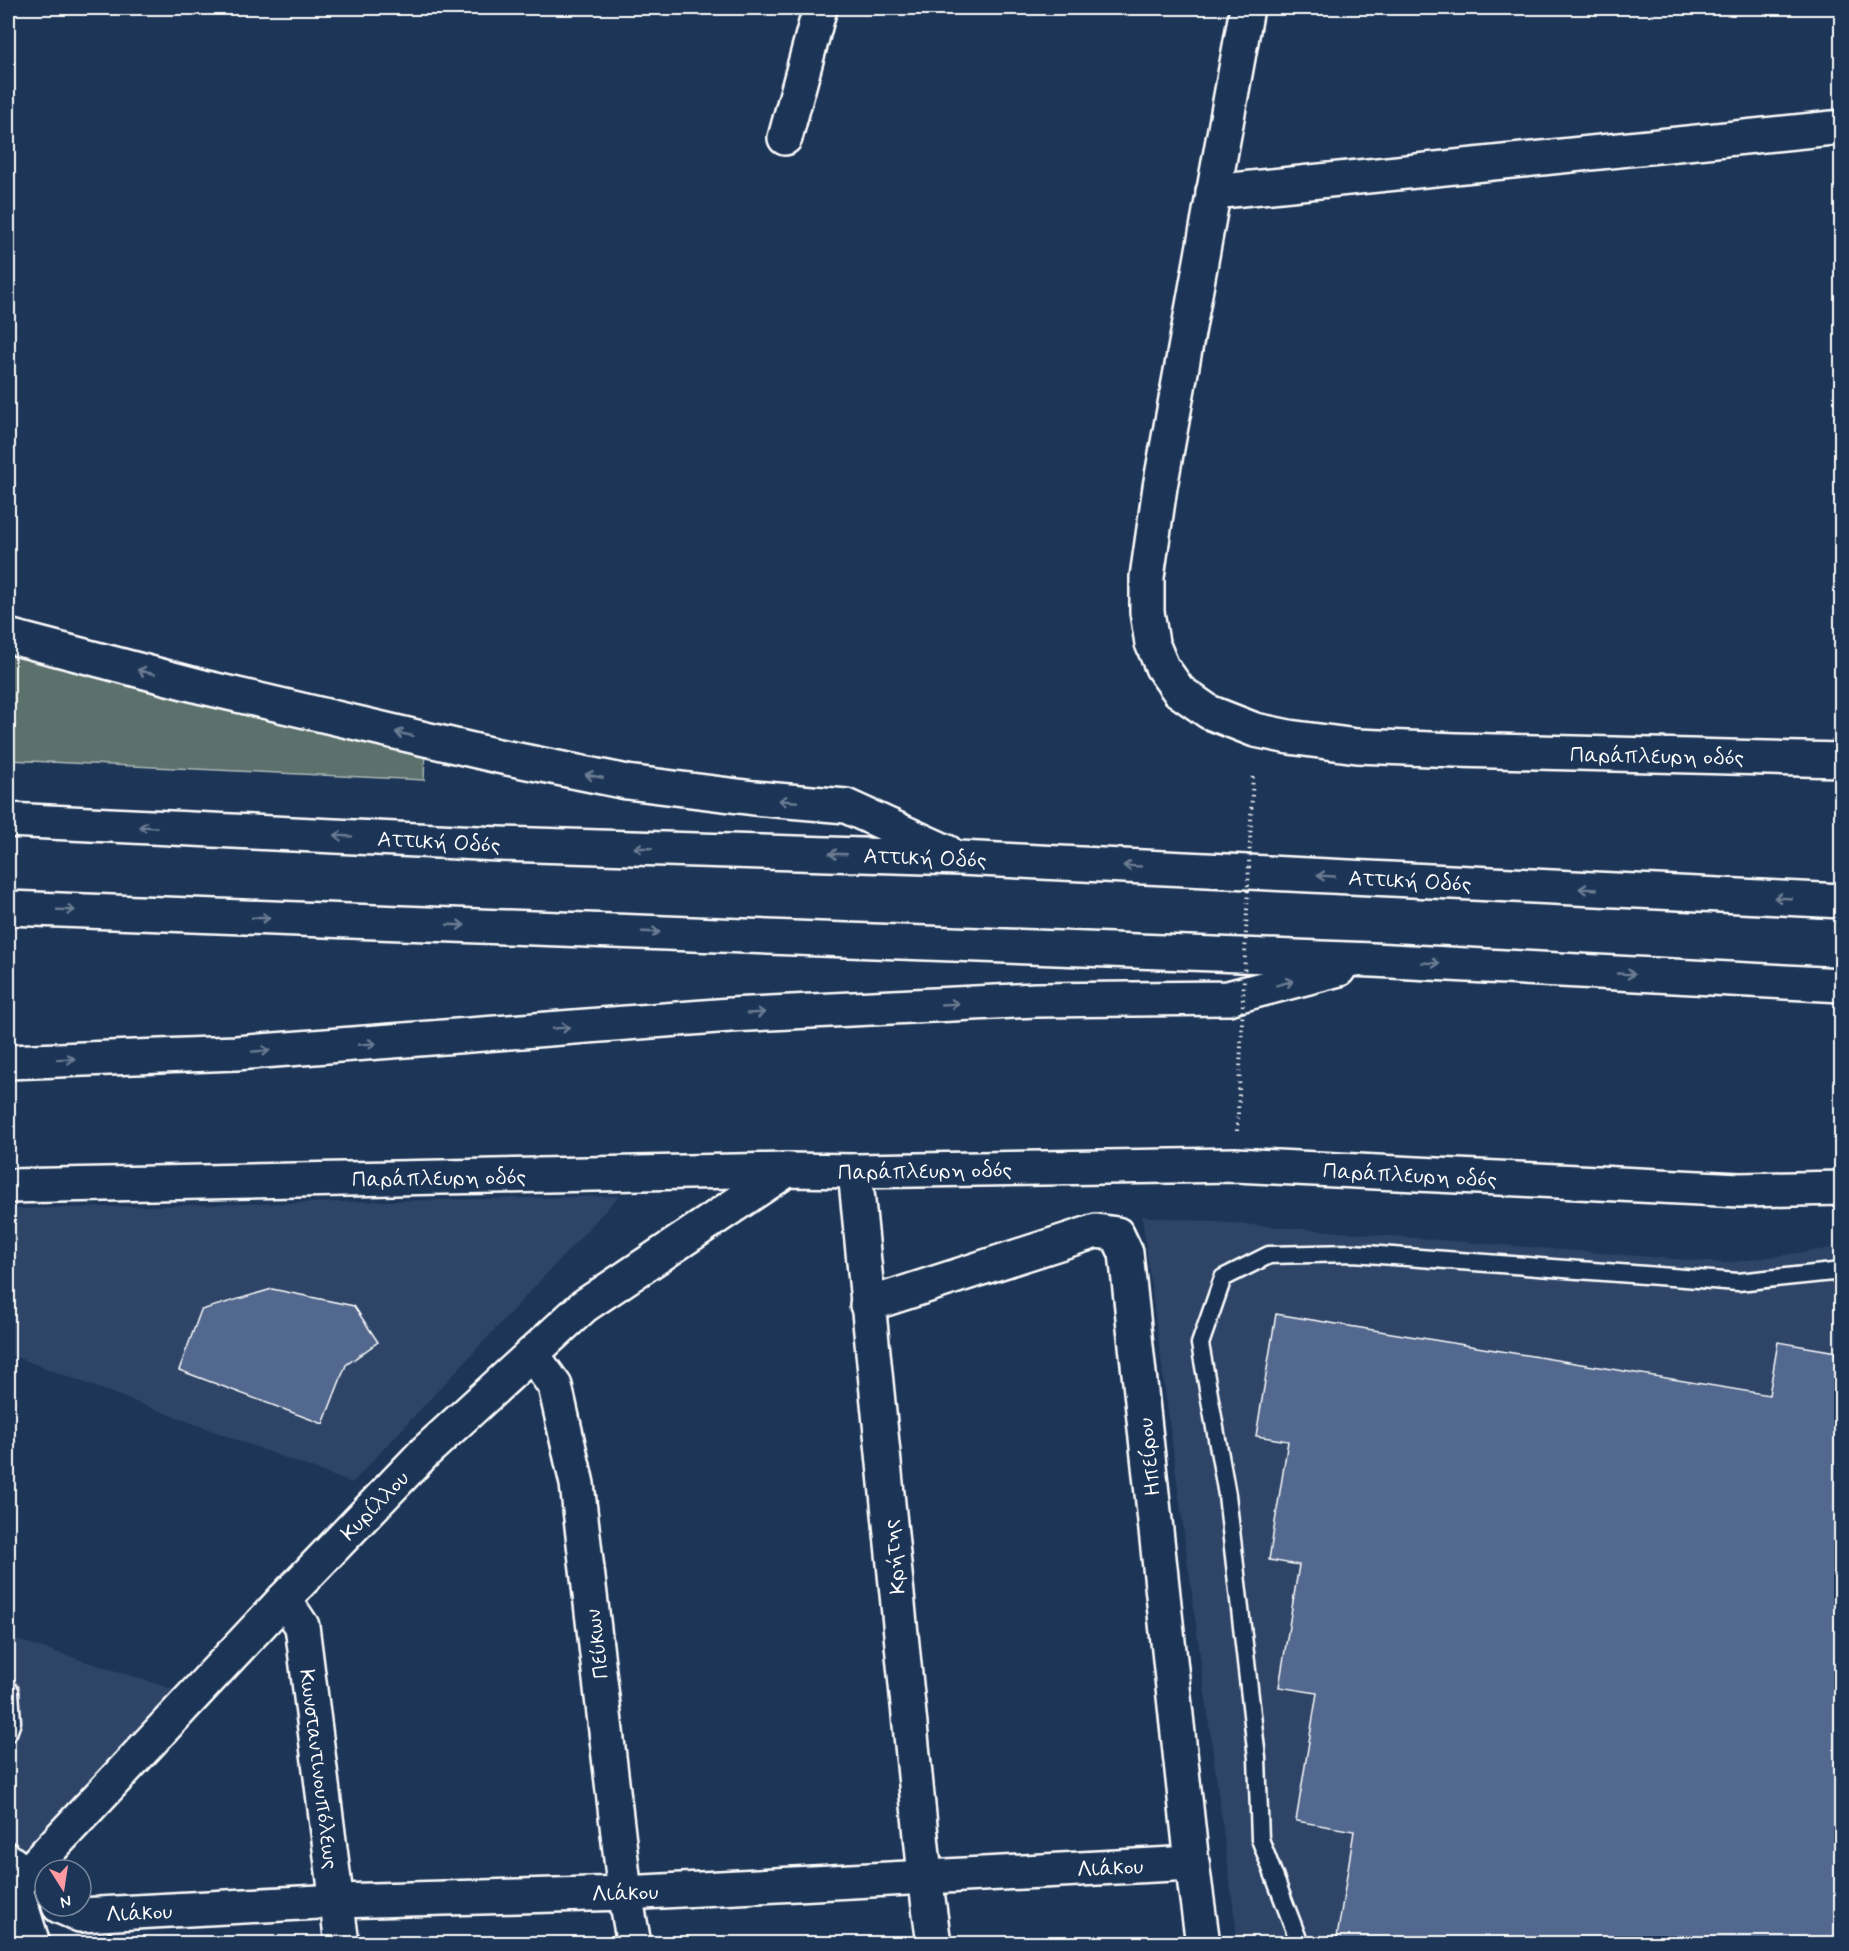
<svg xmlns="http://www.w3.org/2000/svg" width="1849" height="1951" viewBox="0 0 1849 1951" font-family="Mynerve,sans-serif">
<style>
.built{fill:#2d4468}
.green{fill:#5b716c;stroke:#adb8b6;stroke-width:1.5}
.building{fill:#53678e;stroke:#fff;stroke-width:1.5}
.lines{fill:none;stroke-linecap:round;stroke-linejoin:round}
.service-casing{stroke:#fff;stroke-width:21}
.minor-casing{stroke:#fff;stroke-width:38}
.tertiary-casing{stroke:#fff;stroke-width:38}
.motorway-casing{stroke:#fff;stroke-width:38}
.path{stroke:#fff;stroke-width:4;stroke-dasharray:1.5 4.5;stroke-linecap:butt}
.service{stroke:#1d3557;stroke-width:16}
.minor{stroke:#1d3557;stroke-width:33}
.tertiary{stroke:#1d3557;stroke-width:33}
.motorway{stroke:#1d3557;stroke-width:33}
.path-bridge{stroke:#fff;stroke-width:4;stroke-dasharray:1.5 4.5;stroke-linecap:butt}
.oneway{stroke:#6c7c92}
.labels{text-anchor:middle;stroke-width:4.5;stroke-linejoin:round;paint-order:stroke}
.street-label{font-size:22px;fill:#fff;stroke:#1d3557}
</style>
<rect width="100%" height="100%" fill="#1d3557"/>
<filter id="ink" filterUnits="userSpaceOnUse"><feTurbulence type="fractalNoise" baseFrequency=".0167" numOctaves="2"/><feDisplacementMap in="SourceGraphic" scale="12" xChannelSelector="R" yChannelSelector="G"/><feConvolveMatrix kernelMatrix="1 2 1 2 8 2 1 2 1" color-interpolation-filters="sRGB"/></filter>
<g filter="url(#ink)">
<g class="built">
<polygon points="619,1196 352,1483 8,1354 8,1209"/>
<polygon points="1142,1216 1725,1263 1841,1247 1841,1943 1238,1943"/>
<polygon points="8,1637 176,1690 8,1867"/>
</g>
<polygon class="green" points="8,649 425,753 424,780 8,760"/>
<g class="building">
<polygon points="272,1289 354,1306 378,1342 346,1365 323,1424 179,1370 201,1310"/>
<polygon points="1276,1314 1769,1395 1778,1342 1842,1353 1842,1944 1336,1944 1354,1831 1296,1821 1317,1693 1279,1687 1299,1565 1269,1560 1288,1441 1256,1436"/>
</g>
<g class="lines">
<defs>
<g id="service">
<polyline points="8,1689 10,1691 12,1722 8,1733"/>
<polyline points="8,1850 32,1868"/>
<polyline points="1300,1944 1260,1839 1257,1758 1227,1495 1200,1344 1223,1278 1269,1255 1353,1253 1738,1282 1842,1271"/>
</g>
<g id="minor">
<polyline points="785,138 820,8"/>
<polyline points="1213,192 1842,127"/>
<polyline points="855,1171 925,1876 934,1944"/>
<polyline points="867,1305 1096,1231 1117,1234 1126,1253 1192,1863 1203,1944"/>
<polyline points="532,1354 555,1386 577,1484 625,1893 634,1944"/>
<polyline points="284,1599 302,1626 342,1944"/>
<polyline points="15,1886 33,1944"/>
<polyline points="8,1894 284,1599 425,1452 584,1306 787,1170"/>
<polyline points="59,1906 80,1915 337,1901 625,1893 1192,1863"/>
</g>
<g id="tertiary">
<polyline points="1247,8 1160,487 1147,577 1147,612 1152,643 1162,667 1179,691 1209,712 1255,730 1289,737 1357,746 1456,750 1842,760"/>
<polyline points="8,1186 787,1170 855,1171 1235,1165 1740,1190 1842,1188"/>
</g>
<g id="motorway">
<polyline points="8,636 203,687 498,756 627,782 754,798 846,806 947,852"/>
<polyline points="8,820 499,844 959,858 1842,901"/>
<polyline points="8,908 1373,960 1842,985"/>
<polyline points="8,1062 236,1053 730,1015 1036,1000 1228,998 1339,969"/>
</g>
</defs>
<use href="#service" class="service-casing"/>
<use href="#minor" class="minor-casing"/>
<use href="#tertiary" class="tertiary-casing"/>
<use href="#motorway" class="motorway-casing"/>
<polyline class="path" points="1237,1131 1238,1114"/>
<use href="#service" class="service"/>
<use href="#minor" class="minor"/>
<use href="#tertiary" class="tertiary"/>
<use href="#motorway" class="motorway"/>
<polyline class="path-bridge" points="1238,1114 1253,773"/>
</g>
<defs><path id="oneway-shaft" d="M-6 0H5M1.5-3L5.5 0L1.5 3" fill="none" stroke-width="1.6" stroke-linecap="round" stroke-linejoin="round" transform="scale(1.5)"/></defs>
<g class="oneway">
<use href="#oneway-shaft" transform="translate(146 672) rotate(-165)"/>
<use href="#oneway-shaft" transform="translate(404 734) rotate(-167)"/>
<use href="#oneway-shaft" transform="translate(594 776) rotate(-169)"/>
<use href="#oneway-shaft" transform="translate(788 801) rotate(-175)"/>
<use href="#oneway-shaft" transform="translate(148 827) rotate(-177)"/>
<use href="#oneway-shaft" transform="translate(343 836) rotate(-177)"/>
<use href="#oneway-shaft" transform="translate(643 848) rotate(-178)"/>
<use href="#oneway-shaft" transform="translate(838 854) rotate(-178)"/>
<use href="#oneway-shaft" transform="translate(1132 866) rotate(-177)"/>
<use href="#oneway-shaft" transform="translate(1326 876) rotate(-177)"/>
<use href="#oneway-shaft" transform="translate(1588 889) rotate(-177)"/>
<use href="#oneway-shaft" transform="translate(1783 898) rotate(-177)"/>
<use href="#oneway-shaft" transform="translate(66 910) rotate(2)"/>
<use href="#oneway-shaft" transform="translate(261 918) rotate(2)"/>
<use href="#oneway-shaft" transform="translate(456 925) rotate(2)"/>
<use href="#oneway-shaft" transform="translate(651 932) rotate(2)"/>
<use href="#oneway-shaft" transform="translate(1431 963) rotate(3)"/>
<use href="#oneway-shaft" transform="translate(1626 974) rotate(3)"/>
<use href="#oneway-shaft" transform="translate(1285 983) rotate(-15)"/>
<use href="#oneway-shaft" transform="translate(950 1004) rotate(-3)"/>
<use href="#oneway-shaft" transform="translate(756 1013) rotate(-3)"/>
<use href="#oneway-shaft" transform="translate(561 1028) rotate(-5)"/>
<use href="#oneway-shaft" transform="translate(367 1044) rotate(-5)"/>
<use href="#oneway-shaft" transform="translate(261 1051) rotate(-4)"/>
<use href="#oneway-shaft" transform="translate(66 1059) rotate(-2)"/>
</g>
</g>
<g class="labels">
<g class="street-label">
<text transform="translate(1657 755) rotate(1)" y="8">Παράπλευρη οδός</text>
<text transform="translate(439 841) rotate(3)" y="8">Αττική Οδός</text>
<text transform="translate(925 857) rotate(2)" y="8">Αττική Οδός</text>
<text transform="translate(1410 880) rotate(3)" y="8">Αττική Οδός</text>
<text transform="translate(925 1170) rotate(-1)" y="8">Παράπλευρη οδός</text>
<text transform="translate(1410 1174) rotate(3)" y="8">Παράπλευρη οδός</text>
<text transform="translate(439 1177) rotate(-1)" y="8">Παράπλευρη οδός</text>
<text transform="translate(1148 1457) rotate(-96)" y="8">Ηπείρου</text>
<text transform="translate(374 1505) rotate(-46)" y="8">Κυρίλλου</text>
<text transform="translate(893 1557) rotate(-96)" y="8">Κρήτης</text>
<text transform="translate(596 1644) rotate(-97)" y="8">Πεύκων</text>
<text transform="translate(320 1769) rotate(83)" y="8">Κωνσταντινουπόλεως</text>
<text transform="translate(1110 1867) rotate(-3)" y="8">Λιάκου</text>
<text transform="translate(625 1892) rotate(-2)" y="8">Λιάκου</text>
<text transform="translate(139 1912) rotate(-3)" y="8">Λιάκου</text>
</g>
</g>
<rect width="1849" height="1951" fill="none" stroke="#1d3557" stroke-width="30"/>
<rect x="15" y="15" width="1819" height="1921" fill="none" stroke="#fff" stroke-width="2" filter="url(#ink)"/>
<g transform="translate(63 1888) rotate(168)"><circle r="28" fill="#1d3557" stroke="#77869a" stroke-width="1.5"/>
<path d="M0-4.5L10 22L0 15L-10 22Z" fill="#ff9aa2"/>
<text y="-9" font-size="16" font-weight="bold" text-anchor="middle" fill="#ffffff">N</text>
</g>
</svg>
